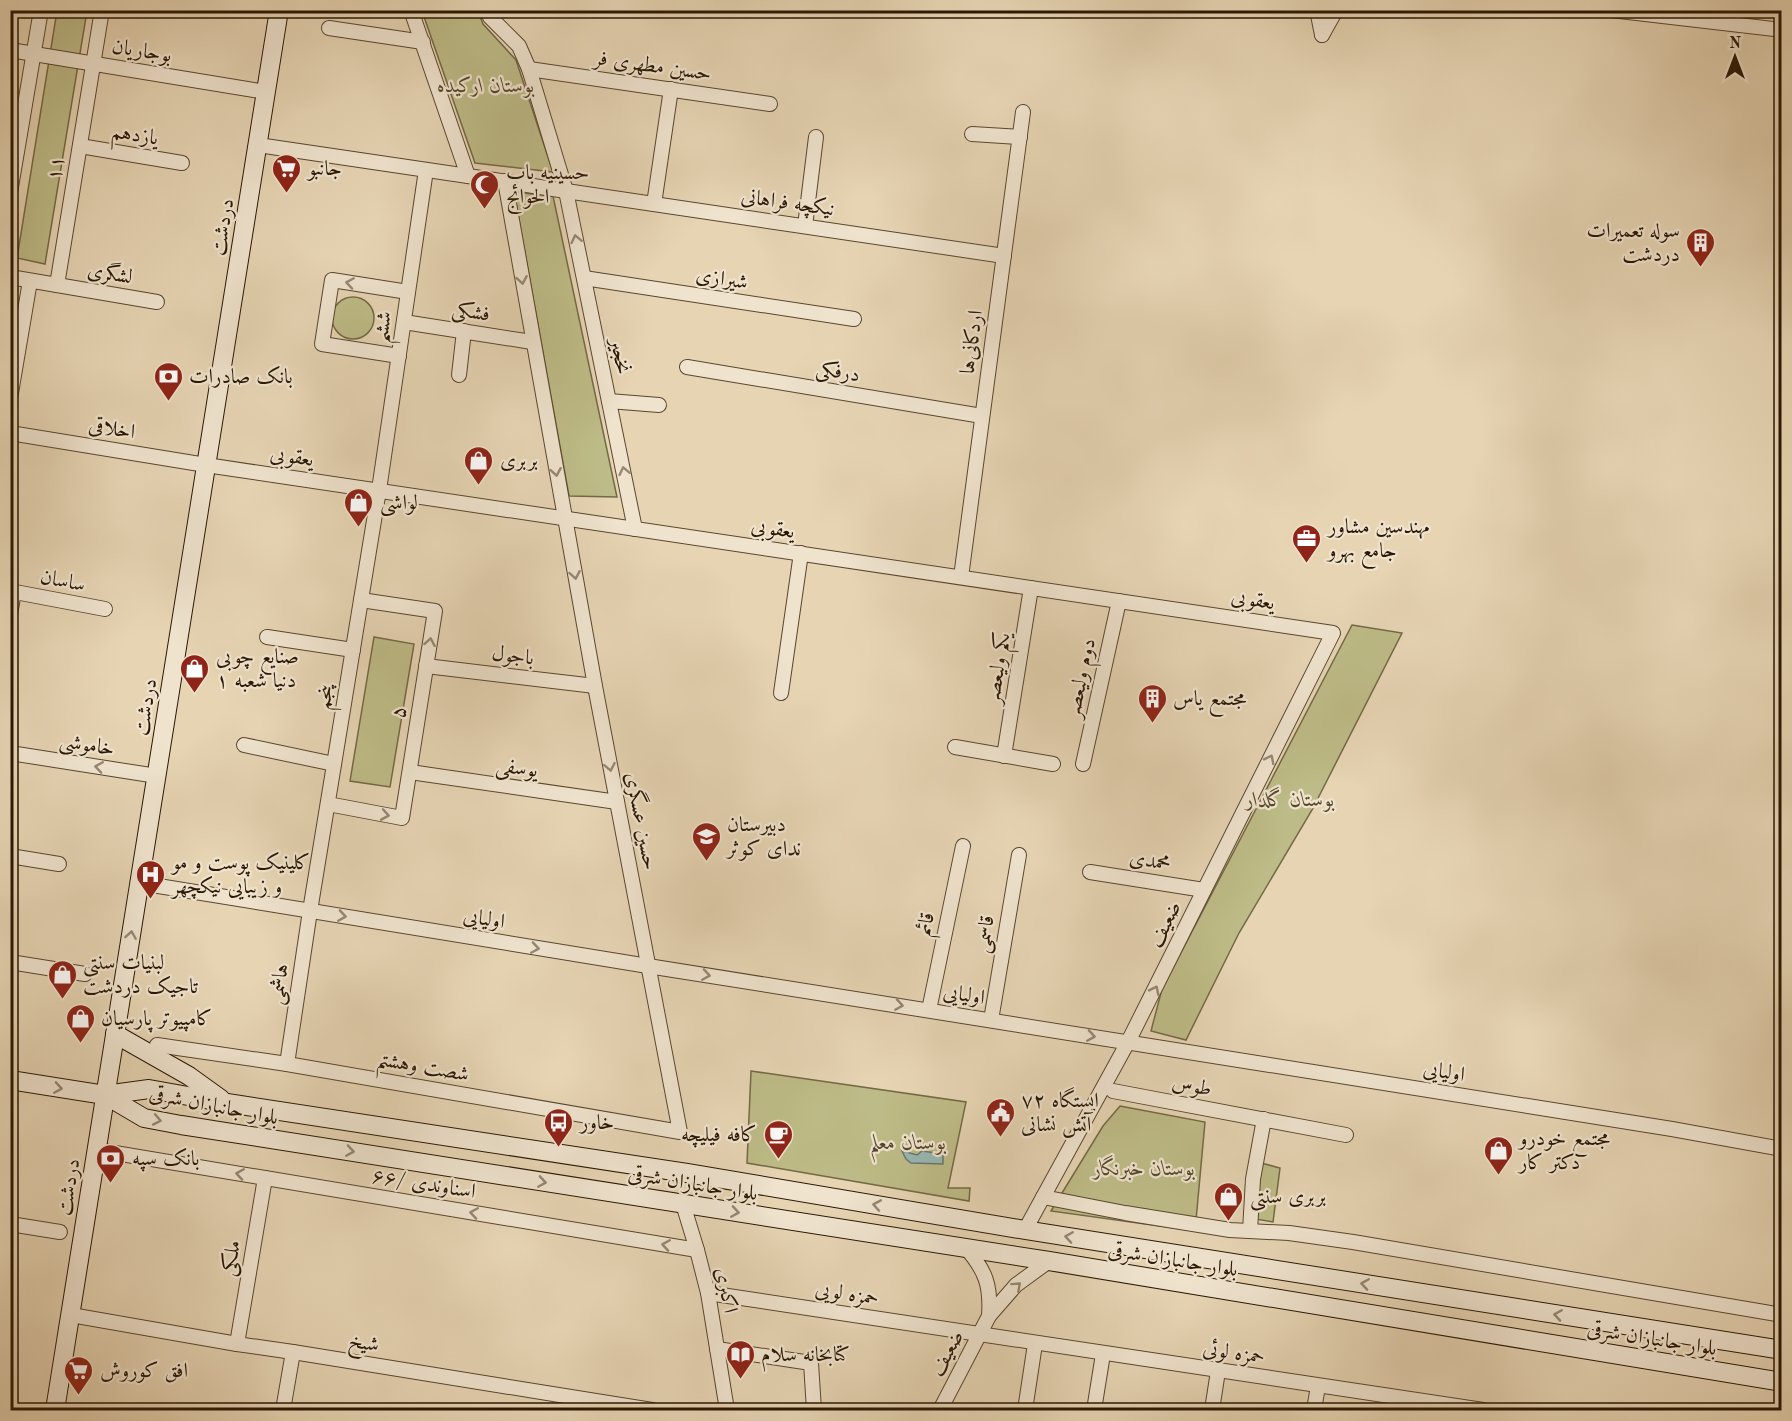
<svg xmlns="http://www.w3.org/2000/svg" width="1792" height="1421" viewBox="0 0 1792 1421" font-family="'Old Standard TT',Amiri,serif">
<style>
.green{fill:#bdbb87;stroke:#746945;stroke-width:1.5}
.water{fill:#97b7b3;stroke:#6b776d;stroke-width:1.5}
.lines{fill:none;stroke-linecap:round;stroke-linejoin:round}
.minor-casing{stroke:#59462f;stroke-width:16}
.secondary-casing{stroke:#2a1703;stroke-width:20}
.minor{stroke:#efe3ce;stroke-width:14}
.secondary{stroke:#efe3ce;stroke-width:18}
.oneway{stroke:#968773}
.labels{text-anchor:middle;stroke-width:4.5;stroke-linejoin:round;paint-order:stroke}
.street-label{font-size:21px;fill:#2a1703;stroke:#efe3ce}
.park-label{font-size:21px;font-style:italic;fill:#56482b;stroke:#efe3ce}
.poi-label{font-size:21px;fill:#2a1703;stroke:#efe3ce;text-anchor:start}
</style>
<rect width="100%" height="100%" fill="#e6d4b3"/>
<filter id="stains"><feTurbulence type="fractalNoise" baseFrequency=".00333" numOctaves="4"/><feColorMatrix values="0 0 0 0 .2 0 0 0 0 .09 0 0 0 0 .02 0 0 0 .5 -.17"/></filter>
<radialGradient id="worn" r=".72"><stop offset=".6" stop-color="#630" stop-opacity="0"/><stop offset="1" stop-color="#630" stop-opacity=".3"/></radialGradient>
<g class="green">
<polygon points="57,11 87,11 45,264 17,258"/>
<polygon points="422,11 478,11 483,24 516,60 553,172 475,163"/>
<polygon points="514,192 553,196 617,497 569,496"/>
<circle cx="353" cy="318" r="21"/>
<polygon points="1352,625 1402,633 1312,810 1239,933 1186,1040 1151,1031 1162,989"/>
<polygon points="374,637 414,644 390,787 350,781"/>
<polygon points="751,1071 966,1102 948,1188 970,1188 969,1201 747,1163"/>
<polygon points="1120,1106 1205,1122 1195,1231 1051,1211 1103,1126"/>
<polygon points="1261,1163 1280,1168 1273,1222 1255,1219"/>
</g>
<polygon class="water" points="902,1151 917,1155 922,1151 943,1154 943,1164 911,1163 906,1159"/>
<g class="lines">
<defs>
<g id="minor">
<polyline points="411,10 468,176 566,191 529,69 519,46 490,17 488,10"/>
<polyline points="1317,10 1322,35"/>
<polyline points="1611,10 1782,30"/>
<polyline points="329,28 423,42"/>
<polyline points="1322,35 1336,10"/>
<polyline points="10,50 266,92"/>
<polyline points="529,69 770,104"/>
<polyline points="972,134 1020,137"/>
<polyline points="258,145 468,176"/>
<polyline points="80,146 182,163"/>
<polyline points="10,193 41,10"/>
<polyline points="654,204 671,89"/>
<polyline points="805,226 816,137"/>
<polyline points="10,277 57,285 102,10"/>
<polyline points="584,278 854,319"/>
<polyline points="57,285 157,302"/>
<polyline points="404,322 532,342"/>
<polyline points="399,356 322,344 332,280 408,292"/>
<polyline points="687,367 982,416"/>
<polyline points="459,375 464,331"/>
<polyline points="10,399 30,281"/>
<polyline points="609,401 659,405"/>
<polyline points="10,433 206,465 1333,633 1128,1042 1025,1230"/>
<polyline points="635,529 566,191 1004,256"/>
<polyline points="961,577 1023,112"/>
<polyline points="10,591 105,609"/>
<polyline points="10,614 14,592"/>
<polyline points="267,637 353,650"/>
<polyline points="426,666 595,686"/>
<polyline points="781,693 801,553"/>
<polyline points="244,745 334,764"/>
<polyline points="955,747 1053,764"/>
<polyline points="10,753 157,776"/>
<polyline points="1004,756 1031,588"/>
<polyline points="1083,764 1119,601"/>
<polyline points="410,772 617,802"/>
<polyline points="328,804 402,818 435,611 361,600"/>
<polyline points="10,856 59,864"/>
<polyline points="1090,872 1204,890"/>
<polyline points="140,883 648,966 1672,1129 1782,1149"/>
<polyline points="10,962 85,974"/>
<polyline points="929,1010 963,846"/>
<polyline points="991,1020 1019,855"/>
<polyline points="157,1045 287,1064 680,1132 595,686 505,181"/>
<polyline points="287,1064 310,911 379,490 426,170"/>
<polyline points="1113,1091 1346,1135"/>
<polyline points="97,1150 697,1250 683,1204"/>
<polyline points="1043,1197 1125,1213 1230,1230 1289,1233 1353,1242 1782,1315"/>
<polyline points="10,1224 60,1232"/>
<polyline points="1250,1231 1253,1179 1264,1119"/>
<path d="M 966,1248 C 986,1271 991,1286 989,1316"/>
<polyline points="697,1250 708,1293 727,1410"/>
<polyline points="708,1293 1483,1410"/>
<polyline points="71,1315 237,1344 293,1352 652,1410"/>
<polyline points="237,1344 265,1178"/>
<polyline points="717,1349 811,1363 814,1410"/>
<polyline points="283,1410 293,1352"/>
<polyline points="940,1410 989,1316 1016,1285 1049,1261"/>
<polyline points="1025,1410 1035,1344"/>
<polyline points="1094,1410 1103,1354"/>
<polyline points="1212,1410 1218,1371"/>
<polyline points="1314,1410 1318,1386"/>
</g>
<g id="secondary">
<polyline points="115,1034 189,1076 221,1099"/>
<polyline points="10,1080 105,1095 149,1089 227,1103 687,1173 1025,1230 1782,1350"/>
<polyline points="105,1095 144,1118 181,1125 1049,1261 1782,1382"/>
<polyline points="55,1410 279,10"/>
</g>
</defs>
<use href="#minor" class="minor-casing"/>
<use href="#secondary" class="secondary-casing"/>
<use href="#minor" class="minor"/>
<use href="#secondary" class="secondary"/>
</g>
<defs><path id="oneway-chevron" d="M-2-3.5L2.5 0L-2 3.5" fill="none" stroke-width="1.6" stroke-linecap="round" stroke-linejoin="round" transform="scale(1.5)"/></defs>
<g class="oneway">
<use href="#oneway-chevron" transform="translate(576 239) rotate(-102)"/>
<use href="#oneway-chevron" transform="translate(522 280) rotate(80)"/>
<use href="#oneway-chevron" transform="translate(350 283) rotate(-171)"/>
<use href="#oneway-chevron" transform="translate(624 471) rotate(-102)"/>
<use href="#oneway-chevron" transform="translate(556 472) rotate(80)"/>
<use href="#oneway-chevron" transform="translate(575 575) rotate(80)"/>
<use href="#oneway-chevron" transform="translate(430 642) rotate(-80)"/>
<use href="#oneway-chevron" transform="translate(1270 759) rotate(-63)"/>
<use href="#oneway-chevron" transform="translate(99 767) rotate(-171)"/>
<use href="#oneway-chevron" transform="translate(610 767) rotate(79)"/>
<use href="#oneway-chevron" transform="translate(385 815) rotate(10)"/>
<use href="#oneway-chevron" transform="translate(342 916) rotate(9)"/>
<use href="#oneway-chevron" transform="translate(131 935) rotate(-81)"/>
<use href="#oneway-chevron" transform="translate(535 948) rotate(9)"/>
<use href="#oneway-chevron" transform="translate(706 975) rotate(9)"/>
<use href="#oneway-chevron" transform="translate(1155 990) rotate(-64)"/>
<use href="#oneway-chevron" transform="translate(899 1005) rotate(9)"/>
<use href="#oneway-chevron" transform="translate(1091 1036) rotate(9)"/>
<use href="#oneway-chevron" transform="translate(58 1088) rotate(9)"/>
<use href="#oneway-chevron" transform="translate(157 1120) rotate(11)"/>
<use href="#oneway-chevron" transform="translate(350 1151) rotate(9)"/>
<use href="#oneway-chevron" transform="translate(240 1174) rotate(-171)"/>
<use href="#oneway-chevron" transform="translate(542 1182) rotate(9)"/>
<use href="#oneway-chevron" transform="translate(877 1205) rotate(-170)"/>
<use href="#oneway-chevron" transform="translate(735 1212) rotate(9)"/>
<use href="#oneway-chevron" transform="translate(474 1213) rotate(-171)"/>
<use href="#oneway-chevron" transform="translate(1069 1237) rotate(-171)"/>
<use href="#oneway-chevron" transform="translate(666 1245) rotate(-171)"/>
<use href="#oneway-chevron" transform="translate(1365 1284) rotate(-171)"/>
<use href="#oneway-chevron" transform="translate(1017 1286) rotate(-42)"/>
<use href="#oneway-chevron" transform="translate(1558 1315) rotate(-171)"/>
</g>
<defs>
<symbol id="supermarket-pin" viewBox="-11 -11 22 30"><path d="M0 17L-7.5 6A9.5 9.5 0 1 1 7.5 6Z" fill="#8f2418" stroke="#efe3ce"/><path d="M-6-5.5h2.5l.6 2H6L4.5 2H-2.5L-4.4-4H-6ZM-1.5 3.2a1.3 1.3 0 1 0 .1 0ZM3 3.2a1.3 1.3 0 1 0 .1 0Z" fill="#fff"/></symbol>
<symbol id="mosque-pin" viewBox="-11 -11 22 30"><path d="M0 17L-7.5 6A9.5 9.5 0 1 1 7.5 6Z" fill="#8f2418" stroke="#efe3ce"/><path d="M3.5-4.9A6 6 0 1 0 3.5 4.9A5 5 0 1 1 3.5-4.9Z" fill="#fff"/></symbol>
<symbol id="building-pin" viewBox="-11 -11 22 30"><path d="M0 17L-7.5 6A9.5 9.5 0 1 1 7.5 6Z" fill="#8f2418" stroke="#efe3ce"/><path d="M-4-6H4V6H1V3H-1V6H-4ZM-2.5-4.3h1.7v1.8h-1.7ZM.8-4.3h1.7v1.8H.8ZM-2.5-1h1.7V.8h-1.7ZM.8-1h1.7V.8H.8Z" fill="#fff"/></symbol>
<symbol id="bank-pin" viewBox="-11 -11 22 30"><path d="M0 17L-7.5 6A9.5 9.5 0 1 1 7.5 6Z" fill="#8f2418" stroke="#efe3ce"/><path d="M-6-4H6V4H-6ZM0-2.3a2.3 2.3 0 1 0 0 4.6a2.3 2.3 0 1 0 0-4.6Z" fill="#fff"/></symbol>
<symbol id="shop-pin" viewBox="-11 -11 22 30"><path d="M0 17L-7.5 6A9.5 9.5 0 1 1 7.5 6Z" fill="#8f2418" stroke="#efe3ce"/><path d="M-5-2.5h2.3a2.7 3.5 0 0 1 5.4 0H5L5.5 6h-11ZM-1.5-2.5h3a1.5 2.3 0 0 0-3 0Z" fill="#fff"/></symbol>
<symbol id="office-pin" viewBox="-11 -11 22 30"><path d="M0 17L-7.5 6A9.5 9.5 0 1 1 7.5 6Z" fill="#8f2418" stroke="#efe3ce"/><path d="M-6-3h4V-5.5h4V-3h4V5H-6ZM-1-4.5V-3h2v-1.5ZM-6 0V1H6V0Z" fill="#fff"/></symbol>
<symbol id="school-pin" viewBox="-11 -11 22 30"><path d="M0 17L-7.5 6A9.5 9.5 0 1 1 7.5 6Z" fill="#8f2418" stroke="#efe3ce"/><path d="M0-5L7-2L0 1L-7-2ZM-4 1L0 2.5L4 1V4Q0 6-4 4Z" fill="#fff"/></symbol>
<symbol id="hospital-pin" viewBox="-11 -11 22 30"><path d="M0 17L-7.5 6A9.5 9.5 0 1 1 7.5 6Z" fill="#8f2418" stroke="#efe3ce"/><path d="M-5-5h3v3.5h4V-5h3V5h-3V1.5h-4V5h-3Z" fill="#fff"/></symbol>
<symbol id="civic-pin" viewBox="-11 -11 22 30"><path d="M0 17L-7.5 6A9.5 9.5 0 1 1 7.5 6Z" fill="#8f2418" stroke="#efe3ce"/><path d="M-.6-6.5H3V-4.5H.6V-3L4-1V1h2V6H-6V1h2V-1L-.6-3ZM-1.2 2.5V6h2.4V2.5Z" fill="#fff"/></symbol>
<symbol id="bus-pin" viewBox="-11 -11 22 30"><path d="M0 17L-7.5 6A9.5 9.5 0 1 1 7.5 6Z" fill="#8f2418" stroke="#efe3ce"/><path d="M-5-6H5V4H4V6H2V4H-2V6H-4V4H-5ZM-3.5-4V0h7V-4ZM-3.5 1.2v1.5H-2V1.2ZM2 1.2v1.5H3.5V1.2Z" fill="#fff"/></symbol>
<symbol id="cafe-pin" viewBox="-11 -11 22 30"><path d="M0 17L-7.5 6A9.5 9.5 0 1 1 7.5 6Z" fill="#8f2418" stroke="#efe3ce"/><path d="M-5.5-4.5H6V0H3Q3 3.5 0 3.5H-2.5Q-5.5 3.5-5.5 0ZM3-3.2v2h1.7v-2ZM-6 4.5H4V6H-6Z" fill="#fff"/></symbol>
<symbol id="library-pin" viewBox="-11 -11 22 30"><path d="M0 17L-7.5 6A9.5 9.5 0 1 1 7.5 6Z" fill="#8f2418" stroke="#efe3ce"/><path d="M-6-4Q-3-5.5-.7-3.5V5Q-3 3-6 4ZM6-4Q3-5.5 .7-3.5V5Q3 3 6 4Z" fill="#fff"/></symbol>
</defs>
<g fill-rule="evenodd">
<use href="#supermarket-pin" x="270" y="152" width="33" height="45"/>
<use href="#mosque-pin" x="468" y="168" width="33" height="45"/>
<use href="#building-pin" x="1684" y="226" width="33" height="45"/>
<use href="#bank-pin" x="152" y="360" width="33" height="45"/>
<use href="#shop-pin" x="462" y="444" width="33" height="45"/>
<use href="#shop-pin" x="342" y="486" width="33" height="45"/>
<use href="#office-pin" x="1290" y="522" width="33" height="45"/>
<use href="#shop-pin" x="178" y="652" width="33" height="45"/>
<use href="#building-pin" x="1136" y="682" width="33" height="45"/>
<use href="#school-pin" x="690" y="820" width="33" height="45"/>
<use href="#hospital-pin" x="134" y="858" width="33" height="45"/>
<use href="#shop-pin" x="46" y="958" width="33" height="45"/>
<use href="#shop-pin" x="64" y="1002" width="33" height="45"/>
<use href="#civic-pin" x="984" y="1096" width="33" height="45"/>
<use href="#bus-pin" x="542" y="1106" width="33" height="45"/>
<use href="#cafe-pin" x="762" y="1118" width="33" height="45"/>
<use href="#shop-pin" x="1482" y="1134" width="33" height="45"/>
<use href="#bank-pin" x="94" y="1142" width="33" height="45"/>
<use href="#shop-pin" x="1212" y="1180" width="33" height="45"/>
<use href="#library-pin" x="724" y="1338" width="33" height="45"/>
<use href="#supermarket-pin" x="62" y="1354" width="33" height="45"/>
</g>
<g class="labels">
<g class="street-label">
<text transform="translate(142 50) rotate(9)" y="7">بوجاریان</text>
<text transform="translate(653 65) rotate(8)" y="7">حسین مطهری فر</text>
<text transform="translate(135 134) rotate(9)" y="7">یازدهم</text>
<text transform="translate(55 168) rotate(-81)" y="7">۱۱</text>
<text transform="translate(788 202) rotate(8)" y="7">نیکچه فراهانی</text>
<text transform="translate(222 227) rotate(-81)" y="7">دردشت</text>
<text transform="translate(110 273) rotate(9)" y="7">لشگری</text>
<text transform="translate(722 278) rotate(9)" y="7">شیرازی</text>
<text transform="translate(471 311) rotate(9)" y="7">فشکی</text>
<text transform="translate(382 327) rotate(-82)" y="7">ششم</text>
<text transform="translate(971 342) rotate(-82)" y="7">اردکانی‌ها</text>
<text transform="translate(621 356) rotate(78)" y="7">نخجیر</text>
<text transform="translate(838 371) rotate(9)" y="7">درفکی</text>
<text transform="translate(112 428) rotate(9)" y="7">اخلاقی</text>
<text transform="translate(292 456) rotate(8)" y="7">یعقوبی</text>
<text transform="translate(773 528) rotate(8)" y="7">یعقوبی</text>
<text transform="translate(63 580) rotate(11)" y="7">ساسان</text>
<text transform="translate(1253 599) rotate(9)" y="7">یعقوبی</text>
<text transform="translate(513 655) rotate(7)" y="7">باجول</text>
<text transform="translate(997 668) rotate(-81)" y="7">یکم ولیعصر</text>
<text transform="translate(1080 678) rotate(-78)" y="7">دوم ولیعصر</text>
<text transform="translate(324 697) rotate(-81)" y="7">پنجم</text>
<text transform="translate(145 707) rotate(-81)" y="7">دردشت</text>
<text transform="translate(398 712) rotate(-81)" y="7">۵</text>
<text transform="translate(87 744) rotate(9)" y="7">خاموشی</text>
<text transform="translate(517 767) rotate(8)" y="7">یوسفی</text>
<text transform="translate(642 821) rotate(79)" y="7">حسین عسگری</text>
<text transform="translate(1150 860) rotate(9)" y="7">محمدی</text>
<text transform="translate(484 918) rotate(9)" y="7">اولیایی</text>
<text transform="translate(925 924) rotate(-78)" y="7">قائم</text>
<text transform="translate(1164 924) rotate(-64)" y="7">ضعیف</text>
<text transform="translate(984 934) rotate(-80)" y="7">قاسمی</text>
<text transform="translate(278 984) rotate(-81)" y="7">هاشمی</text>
<text transform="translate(964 994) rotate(9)" y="7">اولیایی</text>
<text transform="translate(423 1066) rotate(10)" y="7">شصت وهشتم</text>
<text transform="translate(1444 1071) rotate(9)" y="7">اولیایی</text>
<text transform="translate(1192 1085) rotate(11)" y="7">طوس</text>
<text transform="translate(214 1105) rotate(11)" y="7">بلوار جانبازان شرقی</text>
<text transform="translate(424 1183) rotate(9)" y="7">اسناوندی /۶۶</text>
<text transform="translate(693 1183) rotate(9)" y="7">بلوار جانبازان شرقی</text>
<text transform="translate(68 1187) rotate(-81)" y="7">دردشت</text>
<text transform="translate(230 1258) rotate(-80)" y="7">ملکی</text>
<text transform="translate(1173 1259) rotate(9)" y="7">بلوار جانبازان شرقی</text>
<text transform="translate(727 1290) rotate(79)" y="7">اکبری</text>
<text transform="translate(847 1293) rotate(9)" y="7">حمزه لویی</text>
<text transform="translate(1652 1338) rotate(9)" y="7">بلوار جانبازان شرقی</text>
<text transform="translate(364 1342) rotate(9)" y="7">شیخ</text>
<text transform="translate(1234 1352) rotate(8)" y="7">حمزه لوئی</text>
<text transform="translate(946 1353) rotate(-62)" y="7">ضعیف</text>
</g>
<g class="park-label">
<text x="486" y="92">بوستان ارکیده</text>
<text x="1290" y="806">بوستان گلدار</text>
<text x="908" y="1149">بوستان معلم</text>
<text x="1144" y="1175">بوستان خبرنگار</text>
</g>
<g class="poi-label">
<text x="308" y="175">جانبو</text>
<text x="506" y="179">حسینیه باب<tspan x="506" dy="24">الحوائج</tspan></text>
<text x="1680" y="237" text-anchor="end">سوله تعمیرات<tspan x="1680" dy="24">دردشت</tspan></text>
<text x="189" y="383">بانک صادرات</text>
<text x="500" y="467">بربری</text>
<text x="380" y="509">لواشی</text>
<text x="1328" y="533">مهندسین مشاور<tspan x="1328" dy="24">جامع بهرو</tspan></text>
<text x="216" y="663">صنایع چوبی<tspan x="216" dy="24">دنیا شعبه ۱</tspan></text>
<text x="1173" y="705">مجتمع یاس</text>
<text x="727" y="831">دبیرستان<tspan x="727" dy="24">ندای کوثر</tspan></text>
<text x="172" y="869">کلینیک پوست و مو<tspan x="172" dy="24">و زیبایی نیکچهر</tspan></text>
<text x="83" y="969">لبنیات سنتی<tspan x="83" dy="24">تاجیک دردشت</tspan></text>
<text x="101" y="1025">کامپیوتر پارسیان</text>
<text x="1021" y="1107">ایستگاه ۷۲<tspan x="1021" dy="24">آتش نشانی</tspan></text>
<text x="580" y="1129">خاور</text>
<text x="757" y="1141" text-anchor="end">کافه فیلیچه</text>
<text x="1519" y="1145">مجتمع خودرو<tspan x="1519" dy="24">دکتر کار</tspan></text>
<text x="132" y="1165">بانک سپه</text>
<text x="1250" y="1203">بربری سنتی</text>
<text x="761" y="1361">کتابخانه سلام</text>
<text x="100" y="1377">افق کوروش</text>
</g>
</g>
<rect width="1792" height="1421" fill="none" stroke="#e6d4b3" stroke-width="36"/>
<rect x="12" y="12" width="1768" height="1397" fill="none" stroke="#2a1703" stroke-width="3"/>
<rect x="18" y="18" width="1756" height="1385" fill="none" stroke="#2a1703" stroke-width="1.5"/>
<g transform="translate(1735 57)" stroke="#efe3ce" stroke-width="4.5" paint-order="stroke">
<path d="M0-4.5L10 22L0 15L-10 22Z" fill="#2a1703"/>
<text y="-9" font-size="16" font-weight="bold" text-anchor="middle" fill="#2a1703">N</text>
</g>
<rect width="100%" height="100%" filter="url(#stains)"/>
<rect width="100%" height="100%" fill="url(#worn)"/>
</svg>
